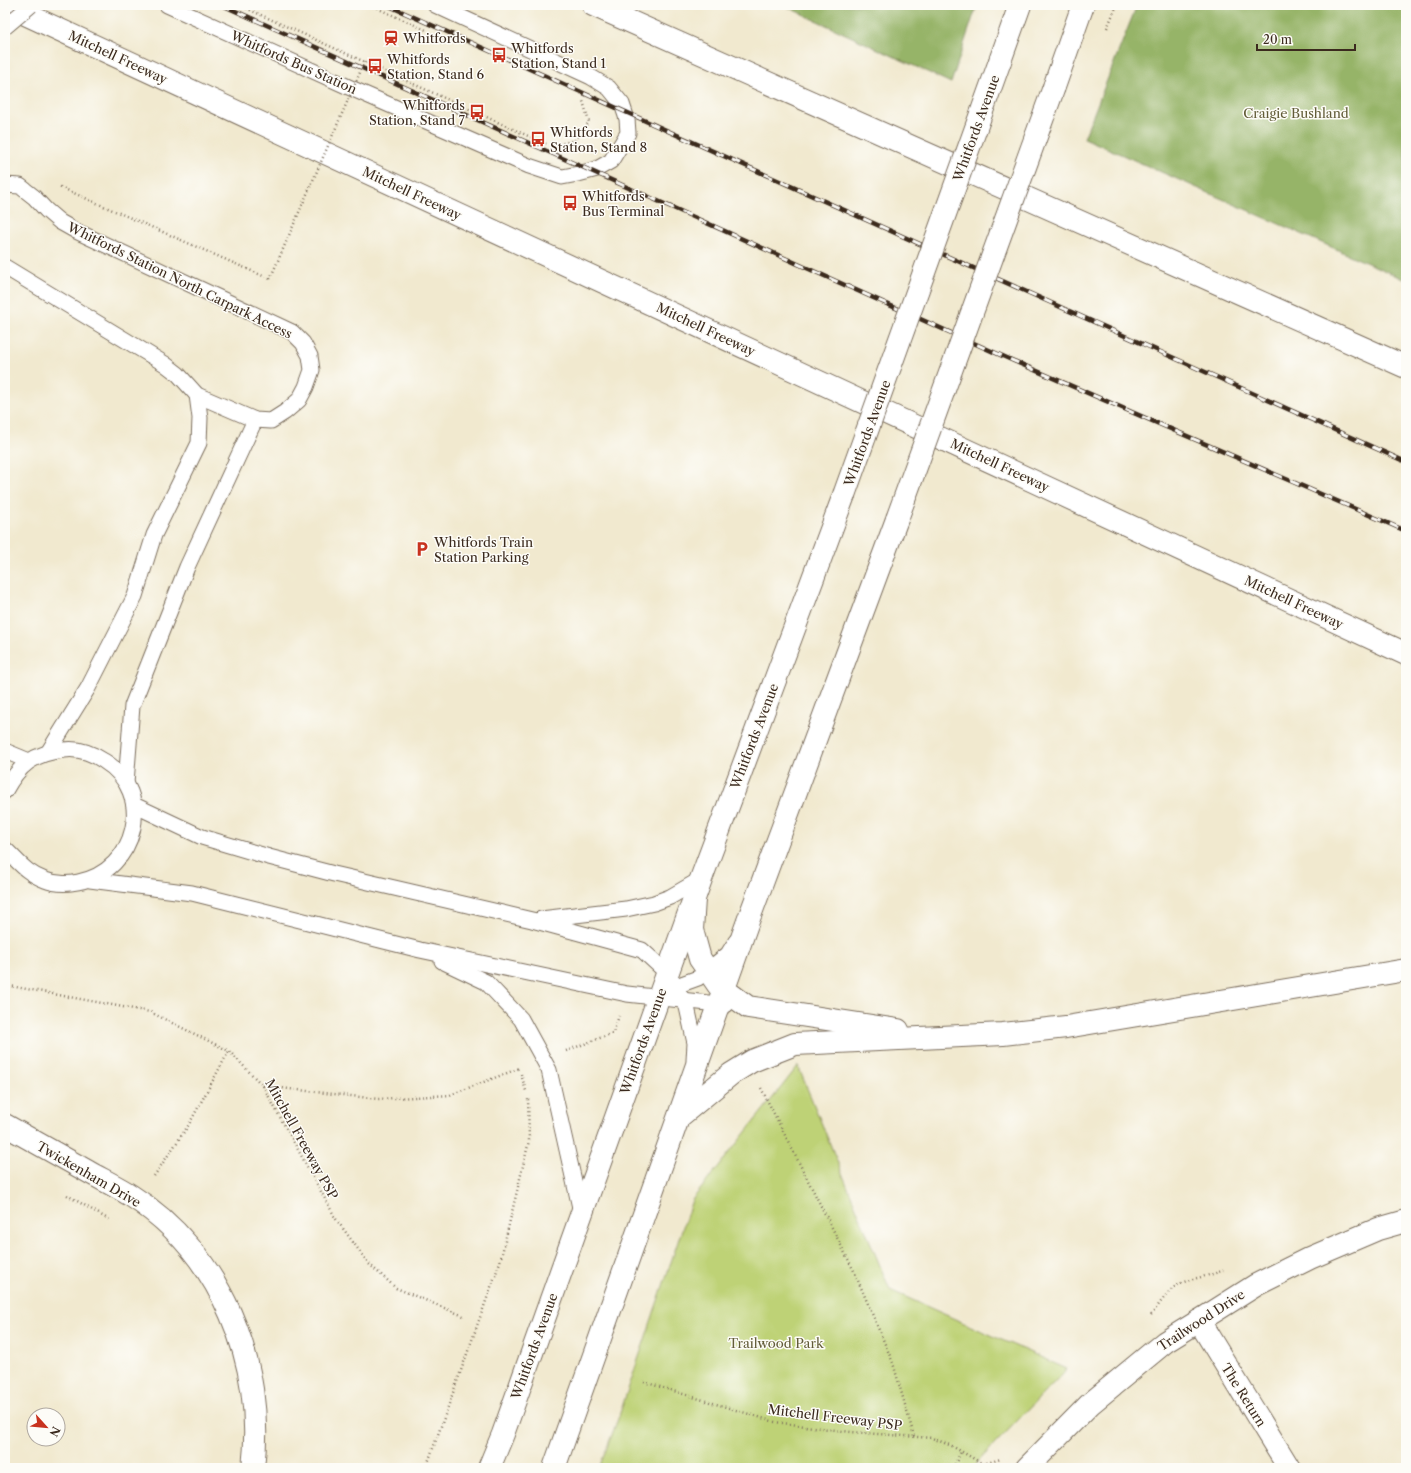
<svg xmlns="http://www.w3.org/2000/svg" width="1411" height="1473" viewBox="0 0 1411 1473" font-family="'Libre Caslon Text',serif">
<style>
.green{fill:#bed276;stroke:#7c7e4a}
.forest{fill:#96b467;stroke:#686f42}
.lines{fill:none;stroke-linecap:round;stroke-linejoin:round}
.service-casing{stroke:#7b6d5c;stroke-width:17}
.minor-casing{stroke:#7b6d5c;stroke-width:24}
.tertiary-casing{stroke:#7b6d5c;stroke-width:24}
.primary-casing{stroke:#7b6d5c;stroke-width:24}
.motorway-casing{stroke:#7b6d5c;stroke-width:24}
.path{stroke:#7b6d5c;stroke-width:2.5;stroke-dasharray:1 3;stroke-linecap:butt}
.service{stroke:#fff;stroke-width:15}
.minor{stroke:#fff;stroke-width:22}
.tertiary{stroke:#fff;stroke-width:22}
.primary{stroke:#fff;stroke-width:22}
.motorway{stroke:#fff;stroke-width:22}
.rail-casing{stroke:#3b2a1e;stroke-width:4.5}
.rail{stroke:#fdfcf7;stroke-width:3;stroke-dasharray:9;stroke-linecap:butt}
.service-bridge-casing{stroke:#7b6d5c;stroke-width:17;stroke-linecap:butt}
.primary-bridge-casing{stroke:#7b6d5c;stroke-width:24;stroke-linecap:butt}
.path-bridge{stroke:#7b6d5c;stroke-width:2.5;stroke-dasharray:1 3;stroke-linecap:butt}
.service-bridge{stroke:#fff;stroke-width:15}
.primary-bridge{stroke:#fff;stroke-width:22}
.labels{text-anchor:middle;stroke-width:3;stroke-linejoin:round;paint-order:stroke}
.poi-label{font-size:13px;fill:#3b2a1e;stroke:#fdfcf7;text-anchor:start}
.street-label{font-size:13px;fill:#3b2a1e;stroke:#fdfcf7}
.park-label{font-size:13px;fill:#625c38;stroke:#fdfcf7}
</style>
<rect width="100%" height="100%" fill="#fdfcf7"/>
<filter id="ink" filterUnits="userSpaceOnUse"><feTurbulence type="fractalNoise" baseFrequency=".025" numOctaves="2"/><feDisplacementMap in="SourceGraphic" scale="8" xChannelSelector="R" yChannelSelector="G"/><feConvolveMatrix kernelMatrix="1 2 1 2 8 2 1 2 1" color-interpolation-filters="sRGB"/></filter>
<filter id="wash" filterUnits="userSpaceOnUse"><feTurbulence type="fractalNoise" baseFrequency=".012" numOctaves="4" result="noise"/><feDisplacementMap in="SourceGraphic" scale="16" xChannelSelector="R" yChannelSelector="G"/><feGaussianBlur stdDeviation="0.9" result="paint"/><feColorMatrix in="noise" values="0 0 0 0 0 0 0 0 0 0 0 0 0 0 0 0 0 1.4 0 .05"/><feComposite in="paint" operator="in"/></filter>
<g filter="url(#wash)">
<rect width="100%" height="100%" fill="#f1e9cf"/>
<polygon class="green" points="798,1066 890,1290 1067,1369 972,1468 599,1468 618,1419 692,1200"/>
<g class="forest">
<polygon points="783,5 977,5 951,83"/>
<polygon points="1137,5 1406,5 1406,280 1084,138"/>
</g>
</g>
<g filter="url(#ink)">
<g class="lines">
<defs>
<g id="service">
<polyline points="167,5 353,89 529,166 562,177 578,174 597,169 611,161 628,133 627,119 622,104 609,88 591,77 435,5"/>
<polyline points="5,185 20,186 34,197 46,210 60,222 76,231 292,332 303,343 310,356 312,370 306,387 299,400 285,412 271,421 255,420 197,395 178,374 165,364 5,267"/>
<polyline points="5,751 29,761"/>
<polyline points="49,751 88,688 135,596 154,535 199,443 200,418 197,395"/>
<polyline points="126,783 132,706 187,567 255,420"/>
<path d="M 5,791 C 19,765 34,753 64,750 C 78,748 92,753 104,761 C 156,793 137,871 78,882 C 68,884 55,884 45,880 C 26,873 19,862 5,849"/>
<polyline points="134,805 202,837 269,857 334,874 532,920 642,950 667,973 687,1007 695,1043 694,1060"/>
<polyline points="90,880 192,893 420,950 627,994 726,1005"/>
<polyline points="541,919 626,909 654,903 670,897 701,879"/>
<polyline points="442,961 486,982 521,1019 549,1070 581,1212"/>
<polyline points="665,990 698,978 728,954 736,941"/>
</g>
<g id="minor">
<path d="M 5,1125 C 32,1140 60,1156 87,1171 C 101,1179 116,1186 130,1195 C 221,1252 266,1364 253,1468"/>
<polyline points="1199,1321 1289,1468"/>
</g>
<polyline id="tertiary" points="1027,1468 1090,1404 1165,1342 1199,1321 1256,1285 1310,1258 1378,1229 1406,1221"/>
<g id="primary">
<polyline points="1000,61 1020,5"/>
<polyline points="1054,87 1083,5"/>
<polyline points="489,1468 503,1434 701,879 844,495"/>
<polyline points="554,1468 748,921 897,519"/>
</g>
<g id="motorway">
<polyline points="6,5 1406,654"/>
<polyline points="593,5 1406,367"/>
<polyline points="694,899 692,930 700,959 718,985 748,1007 898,1030"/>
<polyline points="680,1116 731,1074 752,1061 795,1044 1003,1034 1066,1027 1406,970"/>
</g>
</defs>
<use href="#service" class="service-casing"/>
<use href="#minor" class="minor-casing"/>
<use href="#tertiary" class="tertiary-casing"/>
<use href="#primary" class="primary-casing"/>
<use href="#motorway" class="motorway-casing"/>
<g class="path">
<polyline points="239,5 546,144"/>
<polyline points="370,5 426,30"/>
<polyline points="1107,28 1117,5"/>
<polyline points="551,146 575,140 589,122 583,101"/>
<polyline points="60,187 270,279"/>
<polyline points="5,985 150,1012 229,1051 263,1086 336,1219 369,1264 396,1288 466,1317"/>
<polyline points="566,1051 613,1033 619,1016"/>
<polyline points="521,1074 526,1091"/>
<polyline points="263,1086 378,1099 450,1095 520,1068"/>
<polyline points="761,1088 854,1271 893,1363 914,1436"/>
<polyline points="154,1176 188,1126 229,1051"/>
<polyline points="67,1195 111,1221"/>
<path d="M 1151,1315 C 1160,1304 1169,1287 1184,1282 C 1197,1277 1211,1276 1223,1270"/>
<polyline points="644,1382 775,1422 851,1432 932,1438 952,1446 983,1464 1001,1459"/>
<polyline points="426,1468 500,1262 529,1141 528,1097"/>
<polyline points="953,1468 961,1452"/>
</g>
<use href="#service" class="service"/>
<use href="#minor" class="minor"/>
<use href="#tertiary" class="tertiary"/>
<use href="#primary" class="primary"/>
<use href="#motorway" class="motorway"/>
<defs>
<g id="rail">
<polyline points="222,5 1007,358 1406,531"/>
<polyline points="387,5 1406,462"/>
</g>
</defs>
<use href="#rail" class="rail-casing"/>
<use href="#rail" class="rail"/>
<defs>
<polyline id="service-bridge" points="5,27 31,5"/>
<g id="primary-bridge">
<polyline points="844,495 1000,61"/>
<polyline points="897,519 1054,87"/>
</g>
</defs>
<use href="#service-bridge" class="service-bridge-casing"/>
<use href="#primary-bridge" class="primary-bridge-casing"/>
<polyline class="path-bridge" points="270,279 365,61"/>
<use href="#service-bridge" class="service-bridge"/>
<use href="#primary-bridge" class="primary-bridge"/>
</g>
</g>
<defs>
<symbol id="station-bare" viewBox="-9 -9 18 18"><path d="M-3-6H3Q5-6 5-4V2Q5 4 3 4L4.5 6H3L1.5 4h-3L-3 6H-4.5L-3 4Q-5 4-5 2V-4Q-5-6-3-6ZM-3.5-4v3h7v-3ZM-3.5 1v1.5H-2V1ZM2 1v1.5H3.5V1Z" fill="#c8321e" stroke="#fdfcf7" stroke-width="2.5" paint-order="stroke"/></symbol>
<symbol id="bus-bare" viewBox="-9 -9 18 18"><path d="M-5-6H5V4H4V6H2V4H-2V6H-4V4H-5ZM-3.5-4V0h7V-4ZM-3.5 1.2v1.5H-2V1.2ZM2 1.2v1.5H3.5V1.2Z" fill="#c8321e" stroke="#fdfcf7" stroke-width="2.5" paint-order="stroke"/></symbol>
<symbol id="parking-bare" viewBox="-9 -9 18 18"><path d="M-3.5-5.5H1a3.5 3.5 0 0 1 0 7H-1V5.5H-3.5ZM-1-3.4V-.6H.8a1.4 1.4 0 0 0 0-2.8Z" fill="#c8321e" stroke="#fdfcf7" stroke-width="2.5" paint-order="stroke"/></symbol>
</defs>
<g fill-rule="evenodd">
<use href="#station-bare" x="380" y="27" width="22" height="22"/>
<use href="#bus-bare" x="488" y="44" width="22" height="22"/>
<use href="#bus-bare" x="364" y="55" width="22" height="22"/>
<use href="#bus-bare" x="466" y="101" width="22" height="22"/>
<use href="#bus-bare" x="527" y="128" width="22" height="22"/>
<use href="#bus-bare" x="559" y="192" width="22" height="22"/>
<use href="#parking-bare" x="411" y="538" width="22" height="22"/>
</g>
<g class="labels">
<g class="poi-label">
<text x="403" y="43">Whitfords</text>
<text x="511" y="53">Whitfords<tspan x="511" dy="15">Station, Stand 1</tspan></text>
<text x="387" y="64">Whitfords<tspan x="387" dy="15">Station, Stand 6</tspan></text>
<text x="465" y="110" text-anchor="end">Whitfords<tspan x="465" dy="15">Station, Stand 7</tspan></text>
<text x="550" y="137">Whitfords<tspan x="550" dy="15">Station, Stand 8</tspan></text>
<text x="582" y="201">Whitfords<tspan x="582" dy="15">Bus Terminal</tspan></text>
<text x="434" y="547">Whitfords Train<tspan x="434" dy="15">Station Parking</tspan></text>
</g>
<g class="street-label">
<text transform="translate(118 57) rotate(25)" y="5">Mitchell Freeway</text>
<text transform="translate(294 62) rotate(24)" y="5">Whitfords Bus Station</text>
<text transform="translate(976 128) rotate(-70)" y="5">Whitfords Avenue</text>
<text transform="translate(412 193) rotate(25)" y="5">Mitchell Freeway</text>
<text transform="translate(180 280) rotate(26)" y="5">Whitfords Station North Carpark Access</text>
<text transform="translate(706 329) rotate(25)" y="5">Mitchell Freeway</text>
<text transform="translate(867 433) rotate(-70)" y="5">Whitfords Avenue</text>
<text transform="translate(1000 465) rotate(25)" y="5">Mitchell Freeway</text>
<text transform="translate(1294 602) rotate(25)" y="5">Mitchell Freeway</text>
<text transform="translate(754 736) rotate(-69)" y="5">Whitfords Avenue</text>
<text transform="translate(643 1041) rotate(-70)" y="5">Whitfords Avenue</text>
<text transform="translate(302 1139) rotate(61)" y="5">Mitchell Freeway PSP</text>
<text transform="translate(89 1174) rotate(30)" y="5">Twickenham Drive</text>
<text transform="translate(1201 1320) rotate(-33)" y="5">Trailwood Drive</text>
<text transform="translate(534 1346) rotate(-70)" y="5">Whitfords Avenue</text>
<text transform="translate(1244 1395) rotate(58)" y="5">The Return</text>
<text transform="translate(835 1417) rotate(7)" y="5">Mitchell Freeway PSP</text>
</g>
<g class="park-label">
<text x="1296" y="118">Craigie Bushland</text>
<text x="776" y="1348">Trailwood Park</text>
</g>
</g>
<rect width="1411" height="1473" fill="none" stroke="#fdfcf7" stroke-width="20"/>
<g transform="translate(46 1427) rotate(117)"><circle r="19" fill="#fdfcf7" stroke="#afa8a0"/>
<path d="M0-3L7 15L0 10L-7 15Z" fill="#c8321e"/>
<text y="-6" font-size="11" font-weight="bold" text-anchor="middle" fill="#3b2a1e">N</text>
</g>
<path d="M1257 44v6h98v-6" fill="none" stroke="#3b2a1e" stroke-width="2"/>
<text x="1263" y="44" font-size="12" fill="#3b2a1e" stroke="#fdfcf7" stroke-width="3" paint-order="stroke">20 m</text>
</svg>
